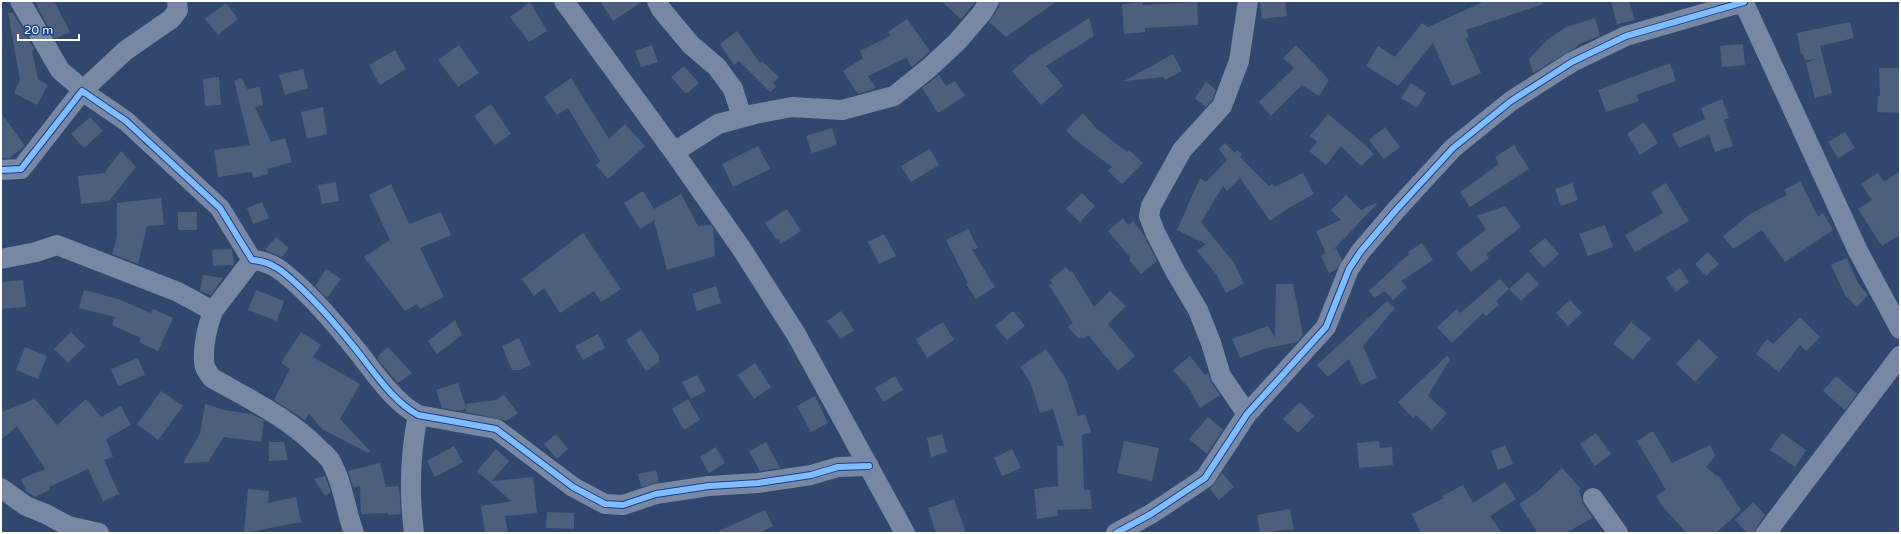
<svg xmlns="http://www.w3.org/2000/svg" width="1901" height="534" viewBox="0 0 1901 534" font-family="'Varela Round',sans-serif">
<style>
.building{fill:#4e5f7e}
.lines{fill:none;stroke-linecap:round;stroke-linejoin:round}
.street{stroke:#7888a4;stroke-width:20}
.cycleway-casing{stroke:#174188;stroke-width:8}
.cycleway{stroke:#80bcff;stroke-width:6}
</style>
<rect width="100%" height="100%" fill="#31476e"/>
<g class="building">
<polygon points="36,1 54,1 70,32 55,39 38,8"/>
<polygon points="600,1 643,1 613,21"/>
<polygon points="941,1 976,1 961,19"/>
<polygon points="1000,1 1057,1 1006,37 989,22 999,7"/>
<polygon points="1285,1 1287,16 1262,19 1260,2"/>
<polygon points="1485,1 1543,1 1543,4 1466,30 1469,37 1466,39 1481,73 1452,86 1433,43 1398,86 1366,66 1378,46 1395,57 1422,23 1428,27"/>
<polygon points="1611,1 1629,1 1635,20 1617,24"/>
<polygon points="530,2 547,31 529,42 510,17"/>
<polygon points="1143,2 1143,5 1197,2 1198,25 1145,28 1145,32 1124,34 1122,4"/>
<polygon points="226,3 238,19 218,35 205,19"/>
<polygon points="8,13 13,13 35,50 32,51 38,79 48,85 37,105 14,93 20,80"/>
<polygon points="1089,18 1094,36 1046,66 1063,86 1041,105 1012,71 1031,55"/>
<polygon points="1595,18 1600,36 1577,45 1578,46 1533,73 1529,59 1548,39 1566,27"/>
<polygon points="907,19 930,51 912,67 906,58 868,76 876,88 858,94 843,71 863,58 860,51 890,36 888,32"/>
<polygon points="1850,22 1854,38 1820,46 1832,93 1815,98 1806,63 1816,59 1805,60 1803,54 1801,54 1797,33"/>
<polygon points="737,31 760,63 762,61 779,77 773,83 776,87 770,92 739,61 734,65 720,44"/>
<polygon points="1743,44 1745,65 1722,67 1720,46"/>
<polygon points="459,45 479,73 458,87 438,60"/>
<polygon points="652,45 658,62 641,67 635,51"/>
<polygon points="1296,45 1329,80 1319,96 1302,85 1271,116 1259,102 1294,68 1283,58"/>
<polygon points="395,50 406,69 380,85 369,65"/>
<polygon points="1173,54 1182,71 1165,80 1164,77 1124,81"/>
<polygon points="1670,63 1676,81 1636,95 1639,101 1606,112 1598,90"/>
<polygon points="684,66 699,83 686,94 671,77"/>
<polygon points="1879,68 1900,68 1900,113 1877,112 1878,96 1880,96"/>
<polygon points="303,69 308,88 285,95 279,75"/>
<polygon points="939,75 946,86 955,81 965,96 938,113 922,88"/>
<polygon points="219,77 221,105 205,106 203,79"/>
<polygon points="242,78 247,89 260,87 263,105 255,107 271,142 285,138 292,162 267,169 268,174 253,178 252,172 218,177 214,150 250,145 234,81"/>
<polygon points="571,78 609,139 625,124 645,146 608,179 596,165 600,161 568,108 557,115 544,97"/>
<polygon points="1206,82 1216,90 1212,100 1206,107 1195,98"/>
<polygon points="1411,83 1426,93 1417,108 1401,98"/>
<polygon points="1722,99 1729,118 1724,120 1733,146 1715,152 1709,135 1679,148 1672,134 1705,119 1701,108"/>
<polygon points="491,104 511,134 495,145 474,116"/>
<polygon points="323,107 327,134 307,139 301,112"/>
<polygon points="1,113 25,146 9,158 1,158"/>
<polygon points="1083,113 1097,129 1127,152 1129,150 1143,163 1122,184 1108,171 1112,167 1073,138 1066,130"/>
<polygon points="1328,114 1364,144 1374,154 1361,166 1341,146 1326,165 1309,151 1317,142 1310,136"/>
<polygon points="90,117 103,131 84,148 71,134"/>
<polygon points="1644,122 1658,143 1640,155 1627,134"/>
<polygon points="1385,127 1400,147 1384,159 1369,140"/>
<polygon points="832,128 837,145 812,153 806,136"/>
<polygon points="1845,132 1855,148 1838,158 1828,142"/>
<polygon points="1225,143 1235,153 1237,150 1242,154 1240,157 1269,186 1272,184 1275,187 1303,173 1314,194 1287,209 1270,221 1240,178 1227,191 1223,186 1201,222 1234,263 1244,283 1226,293 1216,274 1197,251 1206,244 1177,230 1200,178 1206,182 1227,160 1219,149"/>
<polygon points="1514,145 1529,169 1470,207 1460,192 1499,164 1495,157"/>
<polygon points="758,146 770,169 733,187 722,164"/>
<polygon points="930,149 939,165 911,182 901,166"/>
<polygon points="121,151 136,167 109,201 81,204 78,176 106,173 105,172"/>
<polygon points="1900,171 1900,235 1882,246 1858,209 1872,200 1861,184 1878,173 1884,182"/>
<polygon points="1800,181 1818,217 1823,213 1833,230 1785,262 1762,230 1733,249 1723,236 1750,214 1787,195 1784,190"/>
<polygon points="336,182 339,201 322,204 318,185"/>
<polygon points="1572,183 1578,200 1561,206 1555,189"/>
<polygon points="1666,183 1689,221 1635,252 1625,235 1663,213 1651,192"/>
<polygon points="391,184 409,224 441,212 451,235 420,248 444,297 420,309 417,304 405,311 364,257 390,240 369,195"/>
<polygon points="643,191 654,209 681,194 698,226 711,225 713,228 715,256 667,270 654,220 640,229 624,203"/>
<polygon points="1082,193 1095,206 1080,222 1066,209"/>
<polygon points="1346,195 1361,210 1376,203 1377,204 1333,250 1336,248 1342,260 1337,269 1329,273 1321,256 1326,253 1316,231 1341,220 1331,210"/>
<polygon points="161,198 164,225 147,226 138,264 112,254 117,236 117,203"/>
<polygon points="262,202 269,218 253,224 247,208"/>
<polygon points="1505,206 1521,227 1486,254 1489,258 1471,272 1456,253 1486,229 1477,216"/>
<polygon points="787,209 801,231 780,244 779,239 777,240 765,223"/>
<rect x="178" y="212" width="19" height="18"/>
<polygon points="1123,218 1128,225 1133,221 1143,234 1157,261 1141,274 1129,260 1131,258 1108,231"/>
<polygon points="1605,225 1613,247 1588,256 1579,234"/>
<polygon points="968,229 978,248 972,250 995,287 976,299 966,284 968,283 946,240"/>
<polygon points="583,233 621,289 601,302 594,291 560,313 544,288 534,296 522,279"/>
<polygon points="884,234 896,256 879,264 868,242"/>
<polygon points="276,237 289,248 282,257 265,250"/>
<polygon points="1545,238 1559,254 1544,268 1529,251"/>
<polygon points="1422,243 1433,260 1401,281 1407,287 1393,300 1385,291 1374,298 1369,291 1409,254 1408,252"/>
<polygon points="232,249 234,265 213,266 212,250"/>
<polygon points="1708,252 1719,264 1706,276 1695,264"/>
<polygon points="1847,258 1858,283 1868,295 1857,307 1845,295 1831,265"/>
<polygon points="1066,267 1070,272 1072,271 1094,307 1110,291 1126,306 1108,324 1135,356 1118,371 1088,335 1085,338 1078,338 1068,327 1073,323 1049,285 1052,284 1050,280"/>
<polygon points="1680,268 1689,282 1676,292 1666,278"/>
<polygon points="326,269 341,279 327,298 315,286"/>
<polygon points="1528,272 1539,284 1521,301 1509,289"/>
<polygon points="203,275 223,278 211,295 200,291"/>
<polygon points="1500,279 1509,289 1496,301 1499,305 1486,316 1483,313 1452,343 1437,327 1457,309 1460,313"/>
<polygon points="23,280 26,307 1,309 1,282"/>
<polygon points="1276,284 1293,284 1303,335 1297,342 1267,348 1240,358 1232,339 1268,326 1275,338"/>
<polygon points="716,286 721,303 697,311 692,294"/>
<polygon points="84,290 118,299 151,313 153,309 173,318 158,351 139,342 141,338 112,325 115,317 79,308"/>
<polygon points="256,290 284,301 277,321 248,310"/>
<polygon points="1570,300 1582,313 1568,326 1556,313"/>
<polygon points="1387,301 1395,308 1363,346 1377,378 1361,385 1349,359 1328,377 1317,365"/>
<polygon points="841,311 854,330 841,339 827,321"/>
<polygon points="1013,311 1025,326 1007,340 995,326"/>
<polygon points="1800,317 1820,337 1806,351 1800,345 1779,372 1756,354 1767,339 1773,344"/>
<polygon points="455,320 462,335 437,354 428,341"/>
<polygon points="943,322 954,340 927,358 916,339"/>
<polygon points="1631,322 1651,338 1633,360 1613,344"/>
<polygon points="641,330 659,356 659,362 646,371 626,340"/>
<polygon points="71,332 85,346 68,363 54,349"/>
<polygon points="301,332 321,345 313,357 360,384 340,419 370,451 368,453 322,429 309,414 305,420 274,400 290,369 281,363"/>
<polygon points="598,334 605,348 583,360 575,346"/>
<polygon points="519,338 531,365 519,370 512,370 502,346"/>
<polygon points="1699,339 1718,357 1695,382 1676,364"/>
<polygon points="25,347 47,356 38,379 16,370"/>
<polygon points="388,347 412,373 398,383 378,360 378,356"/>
<polygon points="1046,349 1066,379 1078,416 1085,414 1091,432 1082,435 1084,490 1090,490 1092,509 1057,510 1058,516 1037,519 1034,489 1058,486 1057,446 1064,446 1053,409 1040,413 1031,384 1020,367"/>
<polygon points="1190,356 1205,375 1208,373 1211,382 1220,395 1200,408 1188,387 1173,370"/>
<polygon points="1447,356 1450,359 1428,396 1447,413 1432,430 1416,415 1413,418 1398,402"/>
<polygon points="138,358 145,375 118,386 111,369"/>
<polygon points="755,363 771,387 754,399 738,375"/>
<polygon points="697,375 706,391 691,399 682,382"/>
<polygon points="895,376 903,390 883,402 875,388"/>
<polygon points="1836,376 1857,394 1845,410 1823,391"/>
<polygon points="458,383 466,407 466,404 496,400 504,395 518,413 508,420 503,420 466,412 466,409 460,411 442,408 436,390"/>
<polygon points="161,391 183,406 158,440 137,424"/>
<polygon points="815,396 828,423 811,432 797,406"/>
<polygon points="35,399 57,425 86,399 101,417 121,406 131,425 106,439 113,457 104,460 119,494 103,501 88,469 49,487 50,490 35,497 27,492 21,479 45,469 17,426 1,440 1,412"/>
<polygon points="688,399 700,420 684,430 672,409"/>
<polygon points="1300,402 1314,416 1298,433 1283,419"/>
<polygon points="205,404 224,410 252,414 264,420 261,442 224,437 208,462 183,463 200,434"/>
<polygon points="1208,417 1223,430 1207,454 1189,439"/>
<polygon points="1653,431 1672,463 1710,445 1715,456 1706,467 1717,476 1718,475 1741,510 1716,533 1687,533 1662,506 1656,496 1666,490 1637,441"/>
<polygon points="1596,433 1611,454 1595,466 1580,444"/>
<polygon points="1782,433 1806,450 1795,467 1770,450"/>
<polygon points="556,434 568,449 557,459 544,444"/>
<polygon points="942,434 947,452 931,457 927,438"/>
<polygon points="1124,441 1159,448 1152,481 1117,473"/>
<polygon points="1379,441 1380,448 1392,447 1393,465 1359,468 1357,443"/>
<polygon points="269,442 284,442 288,460 269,461"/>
<polygon points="766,442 780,468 760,471 749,451"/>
<polygon points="1505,445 1513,464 1498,470 1491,451"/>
<polygon points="454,446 463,462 435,477 427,461"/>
<polygon points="716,447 725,463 709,473 700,457"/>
<polygon points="496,449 509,461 492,481 533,477 537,513 505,516 508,533 485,533 481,506 511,501 477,471"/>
<polygon points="1012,449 1021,468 1002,476 994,458"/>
<polygon points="380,463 386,487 399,486 401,514 388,515 388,513 361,514 360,486 353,487 348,471"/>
<polygon points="1562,468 1581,489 1579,491 1583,504 1593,518 1565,533 1538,533 1519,504 1538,491"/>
<polygon points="656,470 659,482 641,487 638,474"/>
<polygon points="1222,473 1234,487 1219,500 1210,489"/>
<polygon points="325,476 331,492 325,496 314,479"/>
<polygon points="1505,482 1516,499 1490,516 1502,533 1421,533 1412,514 1444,498 1442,496 1463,485 1473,503"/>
<polygon points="248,489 269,491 268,503 296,497 301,522 244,533"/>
<polygon points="954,499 966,533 936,533 928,508"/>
<polygon points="1753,502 1765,515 1757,526 1755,533 1747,533 1735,520"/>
<polygon points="1290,509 1294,529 1260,533 1257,515"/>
<polygon points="765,510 773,526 759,533 715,533"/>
<polygon points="547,512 574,513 574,529 546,528"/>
</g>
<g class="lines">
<g class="street">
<path d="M 20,1 L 60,70 C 68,78 76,82 82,91 L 125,51 L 171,19 L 178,10 L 177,1"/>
<polyline points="564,1 674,152 741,248 796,334 905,533"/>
<polyline points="657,1 661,9 691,45 717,67 733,89 742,117"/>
<polyline points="1743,1 1858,251 1900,329"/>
<polyline points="674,152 718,124 755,114 792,107 842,110 894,96 929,68 957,42 982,13 989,1"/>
<path d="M 1,170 L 21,169 L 82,91 L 126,121 L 220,208 L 252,260 C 273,261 286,274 301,288 C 320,306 337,326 354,347 C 373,370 391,400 418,415 L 496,429 L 573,487 L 605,504 L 623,505 L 656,494 L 709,486 L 758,483 L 811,475 L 838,467 L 869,466"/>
<polyline points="1,259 36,252 57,245 178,292 213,311"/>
<path d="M 252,260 L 213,311 C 208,325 203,345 204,361 C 204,368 208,373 212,378 C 249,399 289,418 319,449 C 323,452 327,456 330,460 C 343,482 345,509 354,533"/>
<polyline points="1247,414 1221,376 1211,343 1198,310 1176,273 1155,232 1149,216 1151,206 1182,150 1222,106 1239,61 1248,1"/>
<polyline points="1,488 26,506 46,514 68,526 99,533"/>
<polyline points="1593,498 1618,533"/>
<path d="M 414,533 C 409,494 410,454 418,415"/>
<polyline points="1116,533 1151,514 1205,478 1247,414 1326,327 1349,269 1361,251 1396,210 1453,148 1511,101 1572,62 1626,36 1744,2"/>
<polyline points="1766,533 1900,356"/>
</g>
<defs>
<g id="cycleway">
<path d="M 1,170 L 21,169 L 82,91 L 126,121 L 220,208 L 252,260 C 273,261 286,274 301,288 C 320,306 337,326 354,347 C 373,370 391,400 418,415 L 496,429 L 573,487 L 605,504 L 623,505 L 656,494 L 709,486 L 758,483 L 811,475 L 838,467 L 869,466"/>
<polyline points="1116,533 1151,514 1205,478 1247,414 1326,327 1349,269 1361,251 1396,210 1453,148 1511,101 1572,62 1626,36 1744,2"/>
</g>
</defs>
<use href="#cycleway" class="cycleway-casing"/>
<use href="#cycleway" class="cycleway"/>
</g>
<rect width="1901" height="534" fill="none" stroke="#ffffff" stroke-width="4"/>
<path d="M18 34v6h61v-6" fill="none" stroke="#ffffff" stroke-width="2"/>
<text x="24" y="34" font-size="12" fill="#ffffff" stroke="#174188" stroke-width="3" paint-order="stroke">20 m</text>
</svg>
